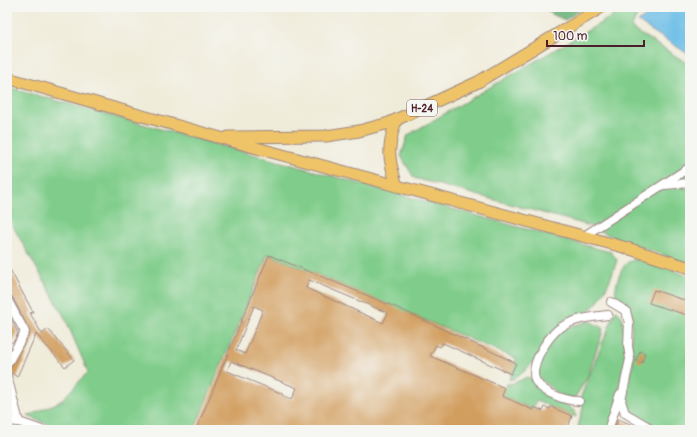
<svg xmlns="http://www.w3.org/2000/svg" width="697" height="437" viewBox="0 0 697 437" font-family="Pangolin,sans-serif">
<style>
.green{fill:#80cd8b;stroke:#65765b}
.forest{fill:#68b077;stroke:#596851}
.water{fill:#6cbee7;stroke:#5b6e89}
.building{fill:#d29e5f;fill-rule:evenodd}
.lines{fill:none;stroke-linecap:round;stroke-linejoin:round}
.minor-casing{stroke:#9d8682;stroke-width:10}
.major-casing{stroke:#9d8682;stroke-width:13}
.minor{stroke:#fff;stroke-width:8}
.major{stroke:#efc469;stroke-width:11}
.labels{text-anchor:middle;stroke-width:3.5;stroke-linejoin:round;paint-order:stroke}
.shield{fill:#f6f6f2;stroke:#7e6067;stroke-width:1}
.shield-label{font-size:10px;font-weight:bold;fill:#4a1f2b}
</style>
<rect width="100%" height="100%" fill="#f6f6f2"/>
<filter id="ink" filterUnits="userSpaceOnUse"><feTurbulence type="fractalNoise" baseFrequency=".025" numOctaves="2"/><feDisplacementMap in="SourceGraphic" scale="8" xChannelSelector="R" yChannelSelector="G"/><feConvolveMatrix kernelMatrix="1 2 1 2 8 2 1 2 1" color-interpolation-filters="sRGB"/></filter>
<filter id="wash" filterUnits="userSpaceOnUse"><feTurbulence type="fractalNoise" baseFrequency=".012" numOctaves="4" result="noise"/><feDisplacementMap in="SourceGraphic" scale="16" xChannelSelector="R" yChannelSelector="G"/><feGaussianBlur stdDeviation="0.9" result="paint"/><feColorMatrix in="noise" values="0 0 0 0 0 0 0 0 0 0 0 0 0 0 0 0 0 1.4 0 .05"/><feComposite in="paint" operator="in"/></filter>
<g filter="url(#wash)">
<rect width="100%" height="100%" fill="#f0ecda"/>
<g class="green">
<polygon points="628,7 649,7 637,16 631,28 690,65 690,264 627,243 587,225 414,178 401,156 408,135"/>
<path d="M 7,87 L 603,250 L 611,252 L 617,260 C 613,274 607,288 599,300 C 587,317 572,315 562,326 C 549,340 528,376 509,380 L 517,359 L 268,254 L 194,430 L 62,430 L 28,416 L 61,401 L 88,372 L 65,318 L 7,216 Z"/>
<path d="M 640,259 L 651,261 L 690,277 L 690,430 L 651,430 L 651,423 L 629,411 L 624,401 L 633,365 L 631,344 L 632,314 C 629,308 619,306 616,299 C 613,291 620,268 627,263 C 631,260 635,260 640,259 Z"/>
<polygon points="616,310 622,316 626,360 618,394 618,419 614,430 577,430 583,408 581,396"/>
<polygon points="589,321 603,328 602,334 587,378 574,399 561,396 538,377 539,361 552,339 562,329"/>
<polygon points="527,377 532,379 550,396 568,406 575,412 576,417 536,401 532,409 502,396 507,384 514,383"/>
</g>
<polygon class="forest" points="540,7 585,7 565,20 551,14 545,8"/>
<polygon class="water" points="658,7 690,7 690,55 638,22"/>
<g id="blocks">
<g class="building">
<path d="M 269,255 L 400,309 L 516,363 L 511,374 L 443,343 L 440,347 L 436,345 L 430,356 L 505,388 L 502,396 L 533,410 L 534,407 L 543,411 L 545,407 L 550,409 L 551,407 L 572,416 L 567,430 L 196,430 ZM 309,280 L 388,313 L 383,323 L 306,288 ZM 254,306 L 263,310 L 245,354 L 236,350 ZM 231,361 L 297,388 L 292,399 L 282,395 L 283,394 L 227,371 Z"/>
<polygon points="7,264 33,312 30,313 42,334 48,329 74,360 65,367 36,334 17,377 9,371 30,332 12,296 7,291"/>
<polygon points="654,290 690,302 690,316 649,303"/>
<polygon points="7,311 18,333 14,341 7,345"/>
<polygon points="640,351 645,353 642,363 636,361"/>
<polygon points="618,419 640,428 642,430 614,430"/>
</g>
</g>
</g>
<g filter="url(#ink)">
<use href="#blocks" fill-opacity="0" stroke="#9d8682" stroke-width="1"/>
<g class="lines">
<defs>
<g id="minor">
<polyline points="664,185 690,183"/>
<polyline points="584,236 690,167"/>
<polyline points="7,299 25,332 9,361"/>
<polyline points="611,302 626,311 629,323 628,346 630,359 621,401 625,413 647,426 647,430"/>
<polyline points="7,376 19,422"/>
<path d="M 579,401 C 566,401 535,391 534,375 C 533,359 550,333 563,326 C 577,318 593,317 608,315"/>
<polyline points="7,421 19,422 42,430"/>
<polyline points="608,430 620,394"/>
</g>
<g id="major">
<polyline points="7,78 264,150 627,248 690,268"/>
<path d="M 396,120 C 387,149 388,158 397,186"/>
<polyline points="228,137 326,136 359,131 389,123 478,82 602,7"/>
</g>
</defs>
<use href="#minor" class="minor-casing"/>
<use href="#major" class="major-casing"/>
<use href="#minor" class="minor"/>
<use href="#major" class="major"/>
</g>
</g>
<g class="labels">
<rect class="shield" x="407" y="100" width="30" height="16" rx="3"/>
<g class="shield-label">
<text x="422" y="112">Н-24</text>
</g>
</g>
<rect width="697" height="437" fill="none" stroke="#f6f6f2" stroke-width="24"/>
<path d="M547 40v6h97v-6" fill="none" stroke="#4a1f2b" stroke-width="2"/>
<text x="553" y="40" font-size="12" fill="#4a1f2b" stroke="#f6f6f2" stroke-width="3" paint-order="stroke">100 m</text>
</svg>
